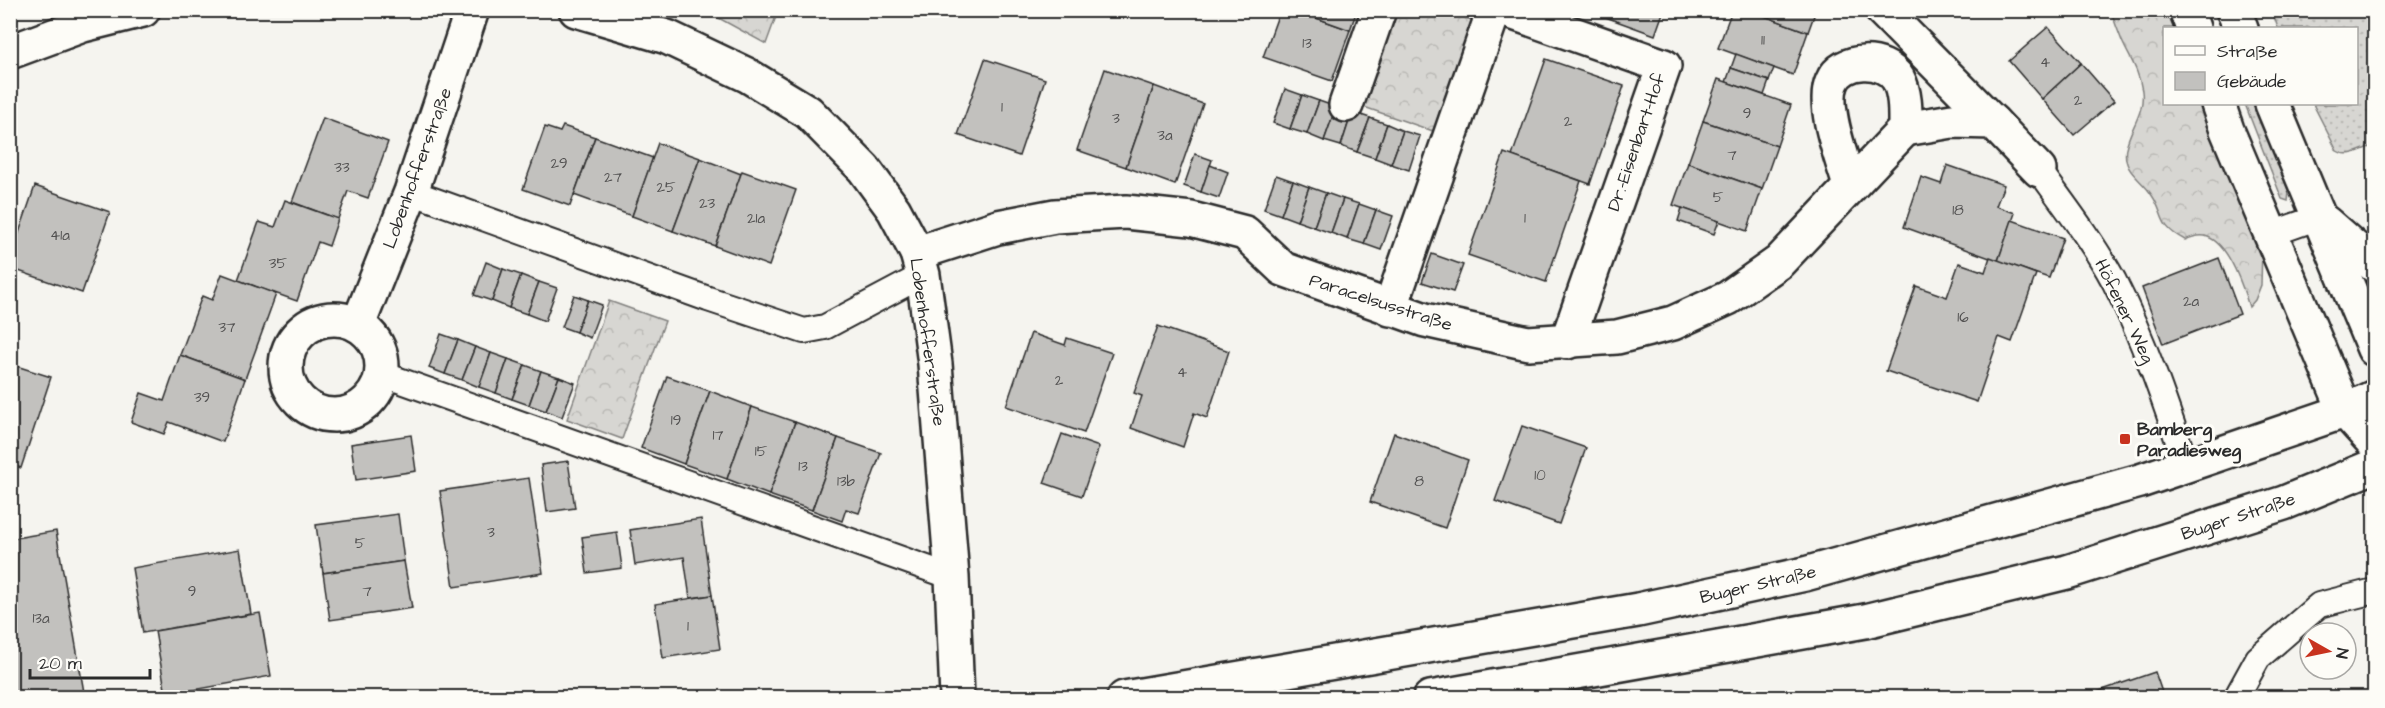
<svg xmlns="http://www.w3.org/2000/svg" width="2385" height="708" viewBox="0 0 2385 708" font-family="'Architects Daughter',sans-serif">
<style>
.grass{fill:url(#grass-dots);stroke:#81807e;stroke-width:1.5}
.forest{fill:url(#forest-crowns);stroke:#81807e;stroke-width:1.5}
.building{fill:#c2c1be;stroke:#2b2b2b;stroke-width:1.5}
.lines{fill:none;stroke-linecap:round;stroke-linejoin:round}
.lane-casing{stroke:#2b2b2b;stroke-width:28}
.street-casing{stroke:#2b2b2b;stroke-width:38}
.secondary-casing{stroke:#2b2b2b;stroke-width:38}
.primary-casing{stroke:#2b2b2b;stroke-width:38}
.lane{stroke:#fdfcf7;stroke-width:24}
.street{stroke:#fdfcf7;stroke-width:33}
.secondary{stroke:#fdfcf7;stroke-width:33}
.primary{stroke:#fdfcf7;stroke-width:33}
.poi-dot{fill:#c8321e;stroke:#fdfcf7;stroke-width:2}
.labels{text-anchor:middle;stroke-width:6;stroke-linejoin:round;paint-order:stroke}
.number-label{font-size:15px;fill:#515050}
.street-label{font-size:18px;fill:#2b2b2b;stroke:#fdfcf7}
.poi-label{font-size:18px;font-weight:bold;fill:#2b2b2b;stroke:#fdfcf7;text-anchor:start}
</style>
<defs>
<pattern id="grass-dots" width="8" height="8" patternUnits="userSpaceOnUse" patternTransform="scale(1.5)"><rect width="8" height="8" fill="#d7d6d2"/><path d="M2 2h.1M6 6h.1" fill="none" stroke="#b9b8b4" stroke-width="1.8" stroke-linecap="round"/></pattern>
<pattern id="forest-crowns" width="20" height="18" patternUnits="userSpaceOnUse" patternTransform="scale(1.5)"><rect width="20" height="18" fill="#d7d6d2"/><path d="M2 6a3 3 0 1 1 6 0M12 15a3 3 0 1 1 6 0" fill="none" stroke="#b9b8b4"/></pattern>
</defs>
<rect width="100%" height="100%" fill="#f5f4ef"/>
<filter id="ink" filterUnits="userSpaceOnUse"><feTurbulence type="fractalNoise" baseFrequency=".0167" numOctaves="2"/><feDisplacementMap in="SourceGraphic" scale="12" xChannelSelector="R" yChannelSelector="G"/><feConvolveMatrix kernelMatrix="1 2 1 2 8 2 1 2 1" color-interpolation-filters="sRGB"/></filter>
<g filter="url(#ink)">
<g class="grass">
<path d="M 2272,11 L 2374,11 L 2374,146 C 2362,148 2349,159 2337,151 L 2313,104 L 2356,104 L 2356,28 L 2278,28 Z"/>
<polygon points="2245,104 2254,104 2289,192 2288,201 2282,199"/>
</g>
<g class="forest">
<polygon points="704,10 778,10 778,11 766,44"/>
<polygon points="1397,11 1445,11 1472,20 1433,131 1364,107"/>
<path d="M 2111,11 L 2173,11 L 2180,28 L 2164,28 L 2164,104 L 2209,104 L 2262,248 L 2261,285 L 2255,300 L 2249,307 C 2243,287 2229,245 2208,237 C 2201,234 2192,237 2185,240 C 2156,225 2166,215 2151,194 C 2141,178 2122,172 2126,148 C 2130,128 2145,113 2142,91 C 2139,70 2130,59 2122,41 C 2118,31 2114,20 2111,11 Z"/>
<polygon points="609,301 665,321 622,439 567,419"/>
</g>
<g class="building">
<polygon points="1280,10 1294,10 1350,30 1332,81 1263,57"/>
<polygon points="1294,10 1357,10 1350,30"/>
<polygon points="1586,10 1664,10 1655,35"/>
<polygon points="1732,10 1748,10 1808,32 1793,75 1718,48"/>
<polygon points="1748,10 1816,10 1808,32"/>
<polygon points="2048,27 2081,63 2042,99 2009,61"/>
<polygon points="1736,54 1774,68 1769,81 1731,68"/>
<polygon points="985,59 1045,79 1019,156 958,135"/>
<polygon points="1546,59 1624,86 1590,184 1512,156"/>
<polygon points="2081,63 2114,101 2074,135 2042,99"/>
<polygon points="1731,68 1769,81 1764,95 1726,82"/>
<polygon points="1105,69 1154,86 1126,167 1077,150"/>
<polygon points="1718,79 1791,105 1777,146 1703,121"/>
<polygon points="1154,86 1203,104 1175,185 1126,167"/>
<polygon points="1285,89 1302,95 1290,129 1273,123"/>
<polygon points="1302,95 1319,101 1307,134 1290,129"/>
<polygon points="1319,101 1336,107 1324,141 1307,134"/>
<polygon points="1336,107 1352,112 1341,146 1324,141"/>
<polygon points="1352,112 1370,118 1357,152 1341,146"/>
<polygon points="323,118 388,142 368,198 348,191 338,219 292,202"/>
<polygon points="1370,118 1387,124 1375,158 1357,152"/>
<polygon points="1703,121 1777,146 1762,189 1688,163"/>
<polygon points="1387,124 1403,131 1391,164 1375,158"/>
<polygon points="563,126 595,137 570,206 523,189 545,127 560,132"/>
<polygon points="1403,131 1420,136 1409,170 1391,164"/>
<polygon points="595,137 653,158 632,216 574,195"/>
<polygon points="658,143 700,158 673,231 632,216"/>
<polygon points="1504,153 1581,181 1546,282 1468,255"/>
<polygon points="1195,154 1212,160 1201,192 1184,186"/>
<polygon points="700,158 741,174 715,246 673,231"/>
<polygon points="1688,163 1762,189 1747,231 1673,205"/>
<polygon points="1210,165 1228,172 1219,198 1201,192"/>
<polygon points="1947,165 2004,185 1996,206 2015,213 1998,261 1904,227 1921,177 1941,184"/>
<polygon points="742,171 796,190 769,266 715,246"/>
<polygon points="1276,175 1293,181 1281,215 1264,209"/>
<polygon points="1293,181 1309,187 1297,221 1281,215"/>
<polygon points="35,186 110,212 82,293 10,268 10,259"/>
<polygon points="1309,187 1326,193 1314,227 1297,221"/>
<polygon points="1326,193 1343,199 1331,233 1314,227"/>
<polygon points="1343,199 1359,204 1347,239 1331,233"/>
<polygon points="285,200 338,219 329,246 318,242 297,301 238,280 259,222 275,227"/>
<polygon points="1359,204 1376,210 1364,244 1347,239"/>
<polygon points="1682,208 1719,221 1714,234 1678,221"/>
<polygon points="1376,210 1393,216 1381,250 1364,244"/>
<polygon points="2012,220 2063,238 2049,278 1998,261"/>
<polygon points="1432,254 1463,265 1453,292 1422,282"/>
<polygon points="1990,257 2036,274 2012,342 1999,337 1977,402 1886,371 1916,286 1947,297 1959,263 1985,272"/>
<polygon points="2219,258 2240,314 2163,344 2142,288"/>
<polygon points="486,262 503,269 492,301 474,295"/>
<polygon points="503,269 521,275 509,308 492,301"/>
<polygon points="222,274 276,294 245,379 180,355 202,296 212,300"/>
<polygon points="521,275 539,282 527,314 509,308"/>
<polygon points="539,282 557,288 545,321 527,314"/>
<polygon points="574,295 588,300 576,332 562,327"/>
<polygon points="588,300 602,305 590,338 576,332"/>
<polygon points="1158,326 1229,351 1207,418 1194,413 1183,447 1131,428 1142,396 1134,393"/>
<polygon points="1031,333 1065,345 1067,338 1112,353 1084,433 1006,406"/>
<polygon points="441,334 458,340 445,374 429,368"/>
<polygon points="458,340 475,347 462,380 445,374"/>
<polygon points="475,347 491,353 479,387 462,380"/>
<polygon points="491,353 508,359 496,393 479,387"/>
<polygon points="180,355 245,379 223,442 169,422 164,434 131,422 141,393 164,401"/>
<polygon points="508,359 525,365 512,399 496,393"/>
<polygon points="10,364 51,377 21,468 10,464"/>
<polygon points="525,365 541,371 529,405 512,399"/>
<polygon points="541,371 559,377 546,411 529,405"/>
<polygon points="667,376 710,391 684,464 641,448"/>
<polygon points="559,377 575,383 562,417 546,411"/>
<polygon points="710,391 752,407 727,479 684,464"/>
<polygon points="752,407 795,422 769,495 727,479"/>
<polygon points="795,422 838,438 812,510 769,495"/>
<polygon points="1522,426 1586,448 1559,524 1495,501"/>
<polygon points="1394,433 1468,460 1445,528 1370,502"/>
<polygon points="1062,434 1099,447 1082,496 1044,483"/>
<polygon points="411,435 416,471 356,480 351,444"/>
<polygon points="838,438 881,453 859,513 846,509 842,521 812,510"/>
<polygon points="568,461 575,508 547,512 541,465"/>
<polygon points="529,478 543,573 454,587 440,491"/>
<polygon points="398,514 404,561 323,573 316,525"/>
<polygon points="701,519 712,595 690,598 684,557 635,565 630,530"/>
<polygon points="56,531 85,698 10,698 10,539"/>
<polygon points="617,532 622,568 587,573 582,537"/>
<polygon points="240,549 251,614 143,633 132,568"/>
<polygon points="404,561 412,608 330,620 323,573"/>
<polygon points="712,595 720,649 663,658 655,604"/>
<polygon points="260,613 271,676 166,695 155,631"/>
<polygon points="2155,672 2164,698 2079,698"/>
</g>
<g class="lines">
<defs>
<g id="lane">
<path d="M 2039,170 C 2065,206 2093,242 2114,281 C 2144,340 2165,402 2186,465"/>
<polyline points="411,192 708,299 804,331 825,327 923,275"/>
<polyline points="2271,234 2319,217"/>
<polyline points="382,374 952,577"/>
<polyline points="2236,698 2258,658 2319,605 2374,591"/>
</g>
<g id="street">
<polyline points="576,10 667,37 747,75 808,112 864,169 894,210 917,253 923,275 935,364 952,577 957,698"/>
<polyline points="1505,10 1664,66 1567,342"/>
<polyline points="1882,10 1993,122"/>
<polyline points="10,52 83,25 143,10"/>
<polyline points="1346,105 1379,10"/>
<polyline points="1905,129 1952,121 1993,122 2039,170"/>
<path d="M 917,253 L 998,227 L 1055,216 L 1126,212 L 1191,219 L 1245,233 L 1283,269 L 1425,320 L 1528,343 L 1617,337 L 1673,323 L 1728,298 L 1779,262 L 1905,129 C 1905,113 1906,94 1898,79 C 1885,57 1842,57 1832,82 C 1821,106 1843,161 1850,186"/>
<polyline points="1390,309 1494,10"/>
<circle cx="334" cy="367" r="48"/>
<polyline points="358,325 411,192 472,10"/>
</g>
<g id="secondary">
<polyline points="1124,698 1638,610 1805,574 2140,481 2345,411 2374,397"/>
<polyline points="1430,698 1865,621 2067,572 2284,503 2374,466"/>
</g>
<g id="primary">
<polyline points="2186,10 2193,28"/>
<polyline points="2233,10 2241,28"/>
<polyline points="2218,104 2227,130 2345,411 2374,443"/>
<polyline points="2272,104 2374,349"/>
<polyline points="2326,223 2374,265"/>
</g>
</defs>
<use href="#lane" class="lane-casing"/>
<use href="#street" class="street-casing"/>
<use href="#secondary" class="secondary-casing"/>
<use href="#primary" class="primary-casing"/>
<use href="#lane" class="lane"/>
<use href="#street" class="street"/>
<use href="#secondary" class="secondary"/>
<use href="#primary" class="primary"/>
</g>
</g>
<rect class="poi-dot" x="2119" y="433" width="12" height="12" rx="3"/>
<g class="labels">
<g class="number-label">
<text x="1763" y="45">11</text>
<text x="1307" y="48">13</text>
<text x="2045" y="67">4</text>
<text x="2078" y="105">2</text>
<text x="1002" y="112">1</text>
<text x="1747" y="118">9</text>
<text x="1116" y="123">3</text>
<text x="1568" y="126">2</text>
<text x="1165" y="140">3a</text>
<text x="1732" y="160">7</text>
<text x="559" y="168">29</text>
<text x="342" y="172">33</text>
<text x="613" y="182">27</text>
<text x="666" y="192">25</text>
<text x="1718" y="202">5</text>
<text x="707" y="208">23</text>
<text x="1958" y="215">18</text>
<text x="756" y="223">21a</text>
<text x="1525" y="223">1</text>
<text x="60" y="240">41a</text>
<text x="278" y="268">35</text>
<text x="2191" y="306">2a</text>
<text x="1963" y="322">16</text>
<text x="227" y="332">37</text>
<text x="1182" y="377">4</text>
<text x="1059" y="385">2</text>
<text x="202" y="402">39</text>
<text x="676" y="425">19</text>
<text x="718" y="440">17</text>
<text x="761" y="456">15</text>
<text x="803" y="471">13</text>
<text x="1540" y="480">10</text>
<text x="846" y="486">13b</text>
<text x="1419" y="486">8</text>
<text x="491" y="537">3</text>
<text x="360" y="548">5</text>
<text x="192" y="596">9</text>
<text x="367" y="596">7</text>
<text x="41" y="623">13a</text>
<text x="688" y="631">1</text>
</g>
<g class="street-label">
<text transform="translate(1636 142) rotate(-71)" y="6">Dr.-Eisenbart-Hof</text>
<text transform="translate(417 168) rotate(-70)" y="6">Lobenhofferstraße</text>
<text transform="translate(1381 302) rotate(18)" y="6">Paracelsusstraße</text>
<text transform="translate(2125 311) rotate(64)" y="6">Höfener Weg</text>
<text transform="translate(928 342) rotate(82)" y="6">Lobenhofferstraße</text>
<text transform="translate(2238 516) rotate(-18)" y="6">Buger Straße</text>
<text transform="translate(1758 584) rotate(-13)" y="6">Buger Straße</text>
</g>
<g class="poi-label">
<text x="2137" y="435">Bamberg<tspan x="2137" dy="21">Paradiesweg</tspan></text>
</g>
</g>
<rect width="2385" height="708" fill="none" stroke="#fdfcf7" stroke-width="36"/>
<rect x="18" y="18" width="2349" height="672" fill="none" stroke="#2b2b2b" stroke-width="2" filter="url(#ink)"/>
<rect x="2163" y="27" width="195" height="78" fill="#fdfcf7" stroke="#a9a8a5" stroke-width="1.5"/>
<rect x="2175" y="46" width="30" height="9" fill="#fdfcf7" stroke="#a9a8a5" stroke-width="1.5"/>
<text x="2217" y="57" font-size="18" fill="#2b2b2b">Straße</text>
<rect x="2175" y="72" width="30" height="18" fill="#c2c1be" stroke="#a9a8a5" stroke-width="1.5"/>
<text x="2217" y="87" font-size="18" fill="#2b2b2b">Gebäude</text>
<g transform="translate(2328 651) rotate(99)"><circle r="28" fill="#fdfcf7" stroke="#a9a8a5" stroke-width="1.5"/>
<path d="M0-4.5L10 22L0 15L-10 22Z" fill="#c8321e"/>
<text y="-9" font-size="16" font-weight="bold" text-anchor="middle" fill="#2b2b2b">N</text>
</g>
<path d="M30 669v9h120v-9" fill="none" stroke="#2b2b2b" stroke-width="3"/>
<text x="39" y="669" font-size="18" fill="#2b2b2b" stroke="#fdfcf7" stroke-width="4.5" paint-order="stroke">20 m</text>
</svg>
